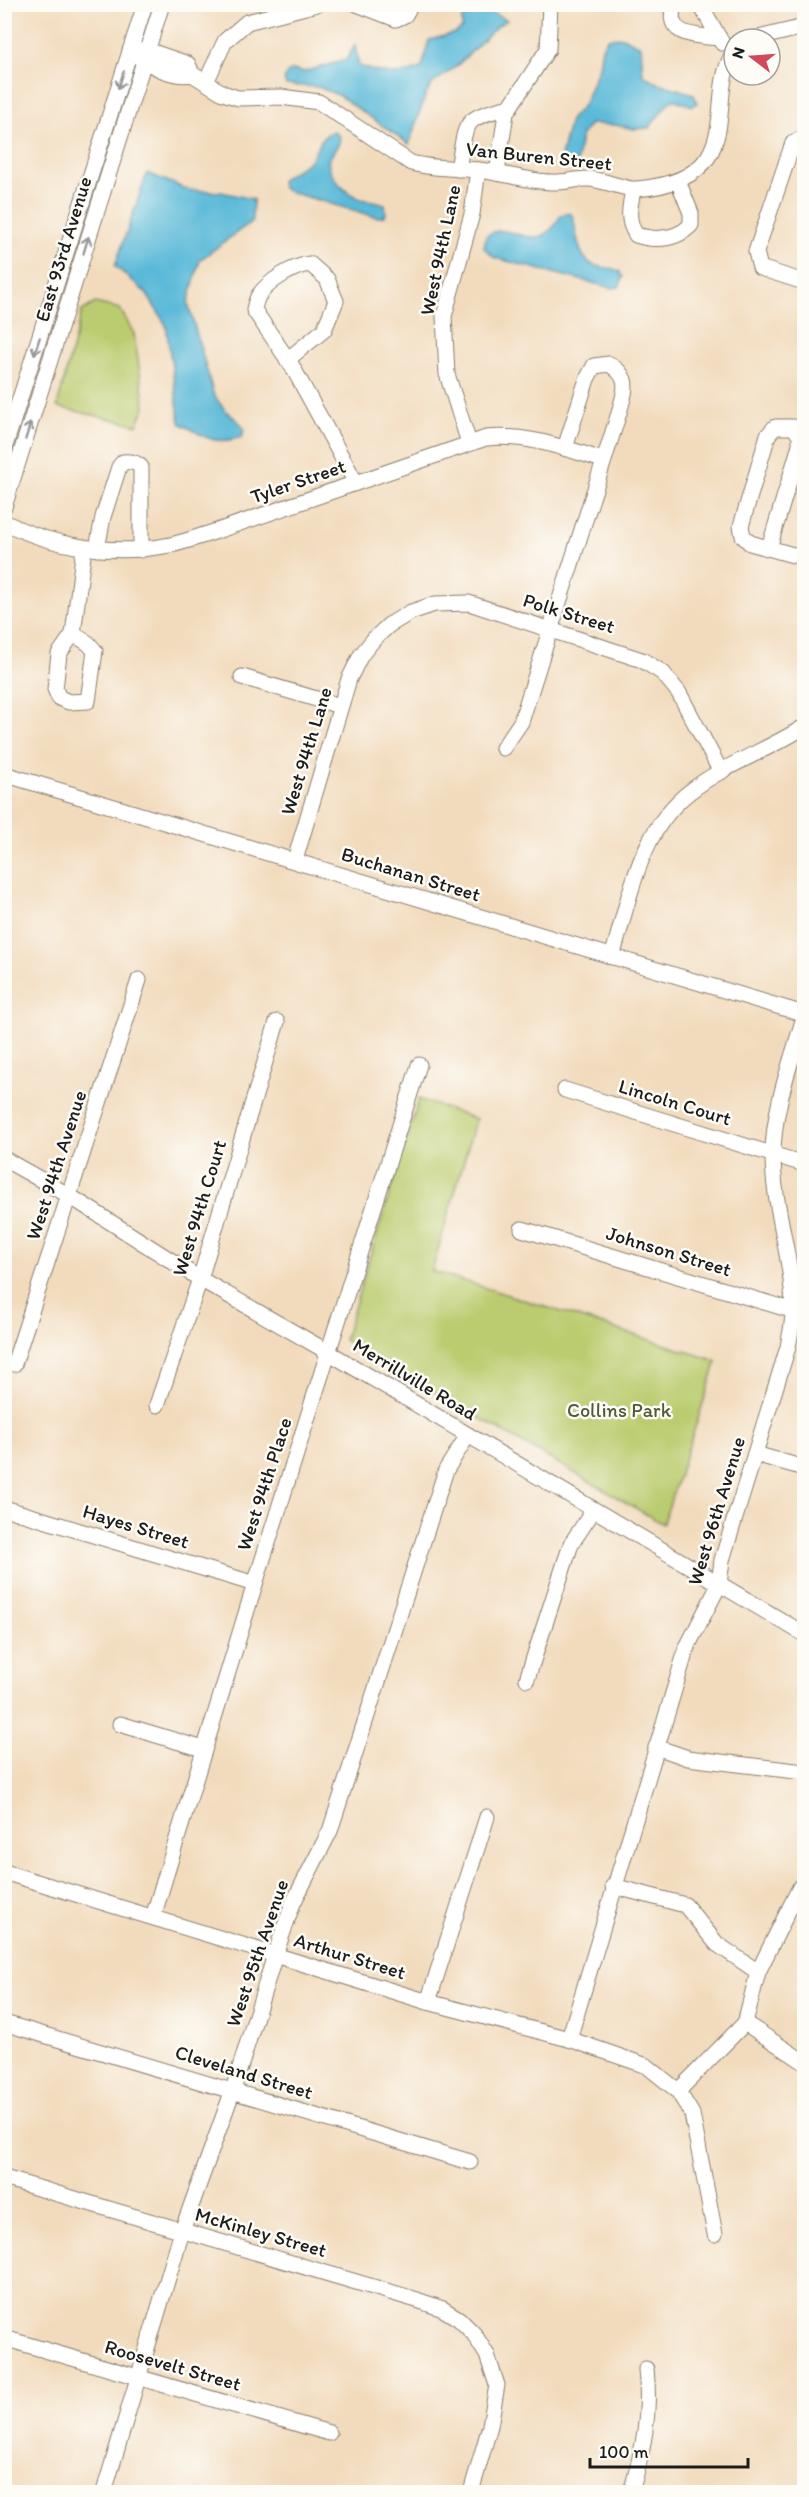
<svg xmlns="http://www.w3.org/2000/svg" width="809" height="2497" viewBox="0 0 809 2497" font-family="Itim,sans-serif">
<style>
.green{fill:#bbcc6f;stroke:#6c7446;stroke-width:1.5}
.water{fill:#5ab9d8;stroke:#3b6a7a;stroke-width:1.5}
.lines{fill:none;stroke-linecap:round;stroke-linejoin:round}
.minor-casing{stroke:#877c6c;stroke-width:17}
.minor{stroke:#fff;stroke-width:15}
.oneway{stroke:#999}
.labels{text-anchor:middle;stroke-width:5;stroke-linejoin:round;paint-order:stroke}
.street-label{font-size:20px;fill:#1c1c1c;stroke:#fdfcf7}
.park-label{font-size:20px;fill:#545a39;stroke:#fdfcf7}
</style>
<rect width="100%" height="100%" fill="#fdfcf7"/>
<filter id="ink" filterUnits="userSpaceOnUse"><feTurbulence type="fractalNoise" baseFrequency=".0167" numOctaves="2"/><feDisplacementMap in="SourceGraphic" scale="12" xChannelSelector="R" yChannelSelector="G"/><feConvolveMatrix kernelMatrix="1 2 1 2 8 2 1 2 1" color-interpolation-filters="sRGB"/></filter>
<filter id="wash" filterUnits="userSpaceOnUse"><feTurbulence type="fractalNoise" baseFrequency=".008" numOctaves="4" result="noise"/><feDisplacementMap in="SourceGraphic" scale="24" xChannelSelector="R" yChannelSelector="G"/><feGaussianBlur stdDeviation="1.35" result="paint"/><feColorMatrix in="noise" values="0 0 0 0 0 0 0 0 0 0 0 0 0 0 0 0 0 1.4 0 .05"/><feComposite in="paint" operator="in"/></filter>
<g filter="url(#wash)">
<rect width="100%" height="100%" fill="#f2dbbd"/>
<g class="green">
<polygon points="95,303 120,309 134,334 145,407 137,425 57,407 82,311"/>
<polygon points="419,1099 476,1119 432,1271 717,1361 663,1524 344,1340"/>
</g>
<g class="water">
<path d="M 462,5 L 482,5 L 485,9 L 507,20 L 497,26 L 457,66 L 432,84 L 425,96 L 409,144 L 338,95 L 318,87 L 286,85 L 284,80 L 287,73 L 293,70 L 303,72 L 346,60 L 355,45 L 359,66 C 379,73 402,79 422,67 L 429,40 L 455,33 L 462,28 Z"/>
<polygon points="622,37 641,46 643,75 658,83 694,94 697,103 693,106 675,100 670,101 649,128 634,129 616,125 590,124 581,136 577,161 568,166 561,156 570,120 584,104 599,67 602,47 608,38"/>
<path d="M 334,131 L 340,137 L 339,143 L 328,161 C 329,177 346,194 361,199 C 369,201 377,201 385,204 L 386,213 L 385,216 L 376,217 L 287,191 L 282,187 L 281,181 C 288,173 300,169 309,161 C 319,151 318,136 334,131 Z"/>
<path d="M 147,173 L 189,190 L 221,192 L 253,199 L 252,221 L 200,260 L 188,303 L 214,396 L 225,410 L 239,422 L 244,429 L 242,437 C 212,446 206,437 180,423 L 166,325 L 146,293 L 115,266 Z"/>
<path d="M 570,213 L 573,217 C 577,233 577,260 596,266 C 604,268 612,267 619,271 L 623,277 L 619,287 L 612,288 L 495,258 L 484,248 L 486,236 C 512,217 537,262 561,215 Z"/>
</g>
</g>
<g filter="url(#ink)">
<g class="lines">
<defs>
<g id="minor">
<polyline points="357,4 396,19 405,15 411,4"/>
<path d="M 675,4 C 662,36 697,36 719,38"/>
<polyline points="700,4 722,43"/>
<polyline points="754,39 804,27"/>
<path d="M 130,51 L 147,50 L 188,64 L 192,74 L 223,93 L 238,98 L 281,97 L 319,102 L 411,163 C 434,169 456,168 479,170 C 503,173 527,181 551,182 C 563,183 575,179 587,179 C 602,179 626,190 636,189 C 662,187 693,180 708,157 C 728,125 714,83 734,52"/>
<path d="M 137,56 C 151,66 174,78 192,74"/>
<polyline points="206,82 225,41 247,22 317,4"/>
<polyline points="804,137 793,143 756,252 760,268 804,282"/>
<path d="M 458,169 C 467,121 460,119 510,107"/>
<polyline points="497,173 506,113 548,49 550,4"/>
<path d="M 633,190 C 630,207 626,219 636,235 C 656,241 676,240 691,225 L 691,213 L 678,181"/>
<path d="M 287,360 L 324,330 L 336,301 L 327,279 L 310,264 C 293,266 269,281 259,295 C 256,299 255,305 254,310 L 292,366 L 356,483"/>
<polyline points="469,443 447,374 444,316 472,214 478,170"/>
<polyline points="4,449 145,4"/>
<polyline points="4,507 162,4"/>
<path d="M 4,522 C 55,548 114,556 170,545 C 185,542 200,536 214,532 L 486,438 C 528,434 564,448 603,460"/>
<polyline points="769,548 800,445 800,436 794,427 775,427 768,435 741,526 743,536 750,543 804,558"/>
<path d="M 97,549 L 103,517 L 119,467 L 123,462 C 131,461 136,462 141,467 L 141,550"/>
<polyline points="73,634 88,643 95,651 88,701 69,702 59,698 55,689 59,654 73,634 84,548"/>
<polyline points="242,677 340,706"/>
<path d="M 503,748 L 521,722 L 619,413 C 625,390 632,378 609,364 L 594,366 L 587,379 L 565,448"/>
<polyline points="4,774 804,1014"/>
<polyline points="295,860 349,679 361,655 374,639 389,625 411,612 435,604 469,603 642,660 663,673 679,693 721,772"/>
<path d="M 612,957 C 630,898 639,829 692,790 C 726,764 768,750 804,727"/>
<polyline points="565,1090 804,1164"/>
<polyline points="4,1159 68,1195 200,1279 328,1352 804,1634"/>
<polyline points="522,1229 804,1314"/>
<polyline points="14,1364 139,980"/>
<polyline points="157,1405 200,1279 277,1022"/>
<polyline points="755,1454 804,1468"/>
<polyline points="4,1508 255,1584"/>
<polyline points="527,1679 571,1544 593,1511"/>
<polyline points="120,1724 203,1749"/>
<polyline points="656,1747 688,1758 804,1772"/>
<polyline points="4,1872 428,2002 569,2039 647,2066 678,2091 692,2114 715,2234"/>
<polyline points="613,1886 685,1905 717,1944 758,1972"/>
<polyline points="153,1917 255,1584 419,1065"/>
<polyline points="428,2002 487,1817"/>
<polyline points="4,2023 470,2162"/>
<polyline points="745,2023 804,2062"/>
<path d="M 569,2039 L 687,1647 L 719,1585 L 722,1560 L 788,1347 C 790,1335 793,1323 793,1311 C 793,1258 773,1208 773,1156 C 773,1108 791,1063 804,1017"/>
<polyline points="678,2091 745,2023 758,1972 800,1887"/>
<polyline points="4,2178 417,2300 443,2309 459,2319 474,2334 487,2355 497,2385 490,2426 471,2492"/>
<polyline points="4,2338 329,2433"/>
<polyline points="104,2492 182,2231 233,2090 275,1955 293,1903 330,1831 446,1470 468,1435"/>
<path d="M 631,2492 C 643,2451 651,2413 646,2369"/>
</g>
</defs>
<use href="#minor" class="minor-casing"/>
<use href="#minor" class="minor"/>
</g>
<defs><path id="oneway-shaft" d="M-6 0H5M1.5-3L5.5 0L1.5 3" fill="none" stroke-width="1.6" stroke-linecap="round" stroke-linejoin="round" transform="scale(1.5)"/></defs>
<g class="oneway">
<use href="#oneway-shaft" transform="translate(121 80) rotate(108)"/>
<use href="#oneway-shaft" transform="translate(86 245) rotate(-73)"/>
<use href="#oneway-shaft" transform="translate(37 346) rotate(108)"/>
<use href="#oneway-shaft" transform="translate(28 431) rotate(-73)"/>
</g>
</g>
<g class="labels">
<g class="street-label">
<text transform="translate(539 156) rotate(6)" y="7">Van Buren Street</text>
<text transform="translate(63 249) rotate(-73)" y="7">East 93rd Avenue</text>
<text transform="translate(440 250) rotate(-78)" y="7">West 94th Lane</text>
<text transform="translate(298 481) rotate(-19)" y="7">Tyler Street</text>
<text transform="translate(569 613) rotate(17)" y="7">Polk Street</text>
<text transform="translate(306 751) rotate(-73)" y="7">West 94th Lane</text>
<text transform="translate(411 874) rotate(17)" y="7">Buchanan Street</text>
<text transform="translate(675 1102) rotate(17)" y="7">Lincoln Court</text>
<text transform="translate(56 1165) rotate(-72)" y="7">West 94th Avenue</text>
<text transform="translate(199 1208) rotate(-73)" y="7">West 94th Court</text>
<text transform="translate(669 1251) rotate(17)" y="7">Johnson Street</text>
<text transform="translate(415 1379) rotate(31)" y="7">Merrillville Road</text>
<text transform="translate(264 1484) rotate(-72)" y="7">West 94th Place</text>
<text transform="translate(716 1511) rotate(-73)" y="7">West 96th Avenue</text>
<text transform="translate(136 1526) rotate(17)" y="7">Hayes Street</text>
<text transform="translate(257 1953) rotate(-71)" y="7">West 95th Avenue</text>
<text transform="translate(350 1956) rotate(17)" y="7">Arthur Street</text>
<text transform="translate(244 2072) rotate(17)" y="7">Cleveland Street</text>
<text transform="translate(261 2232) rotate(16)" y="7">McKinley Street</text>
<text transform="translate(173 2365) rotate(16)" y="7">Roosevelt Street</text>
</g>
<g class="park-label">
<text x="619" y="1417">Collins Park</text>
</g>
</g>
<rect width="809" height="2497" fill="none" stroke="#fdfcf7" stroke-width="24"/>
<g transform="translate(752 57) rotate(287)"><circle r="28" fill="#fdfcf7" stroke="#a3a29f" stroke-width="1.5"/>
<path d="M0-4.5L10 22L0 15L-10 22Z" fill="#d1495b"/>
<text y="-9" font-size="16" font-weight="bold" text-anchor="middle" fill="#1c1c1c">N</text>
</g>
<path d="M590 2458v9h158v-9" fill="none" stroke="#1c1c1c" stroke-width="3"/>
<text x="599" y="2458" font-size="18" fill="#1c1c1c" stroke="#fdfcf7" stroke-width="4.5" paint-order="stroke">100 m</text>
</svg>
